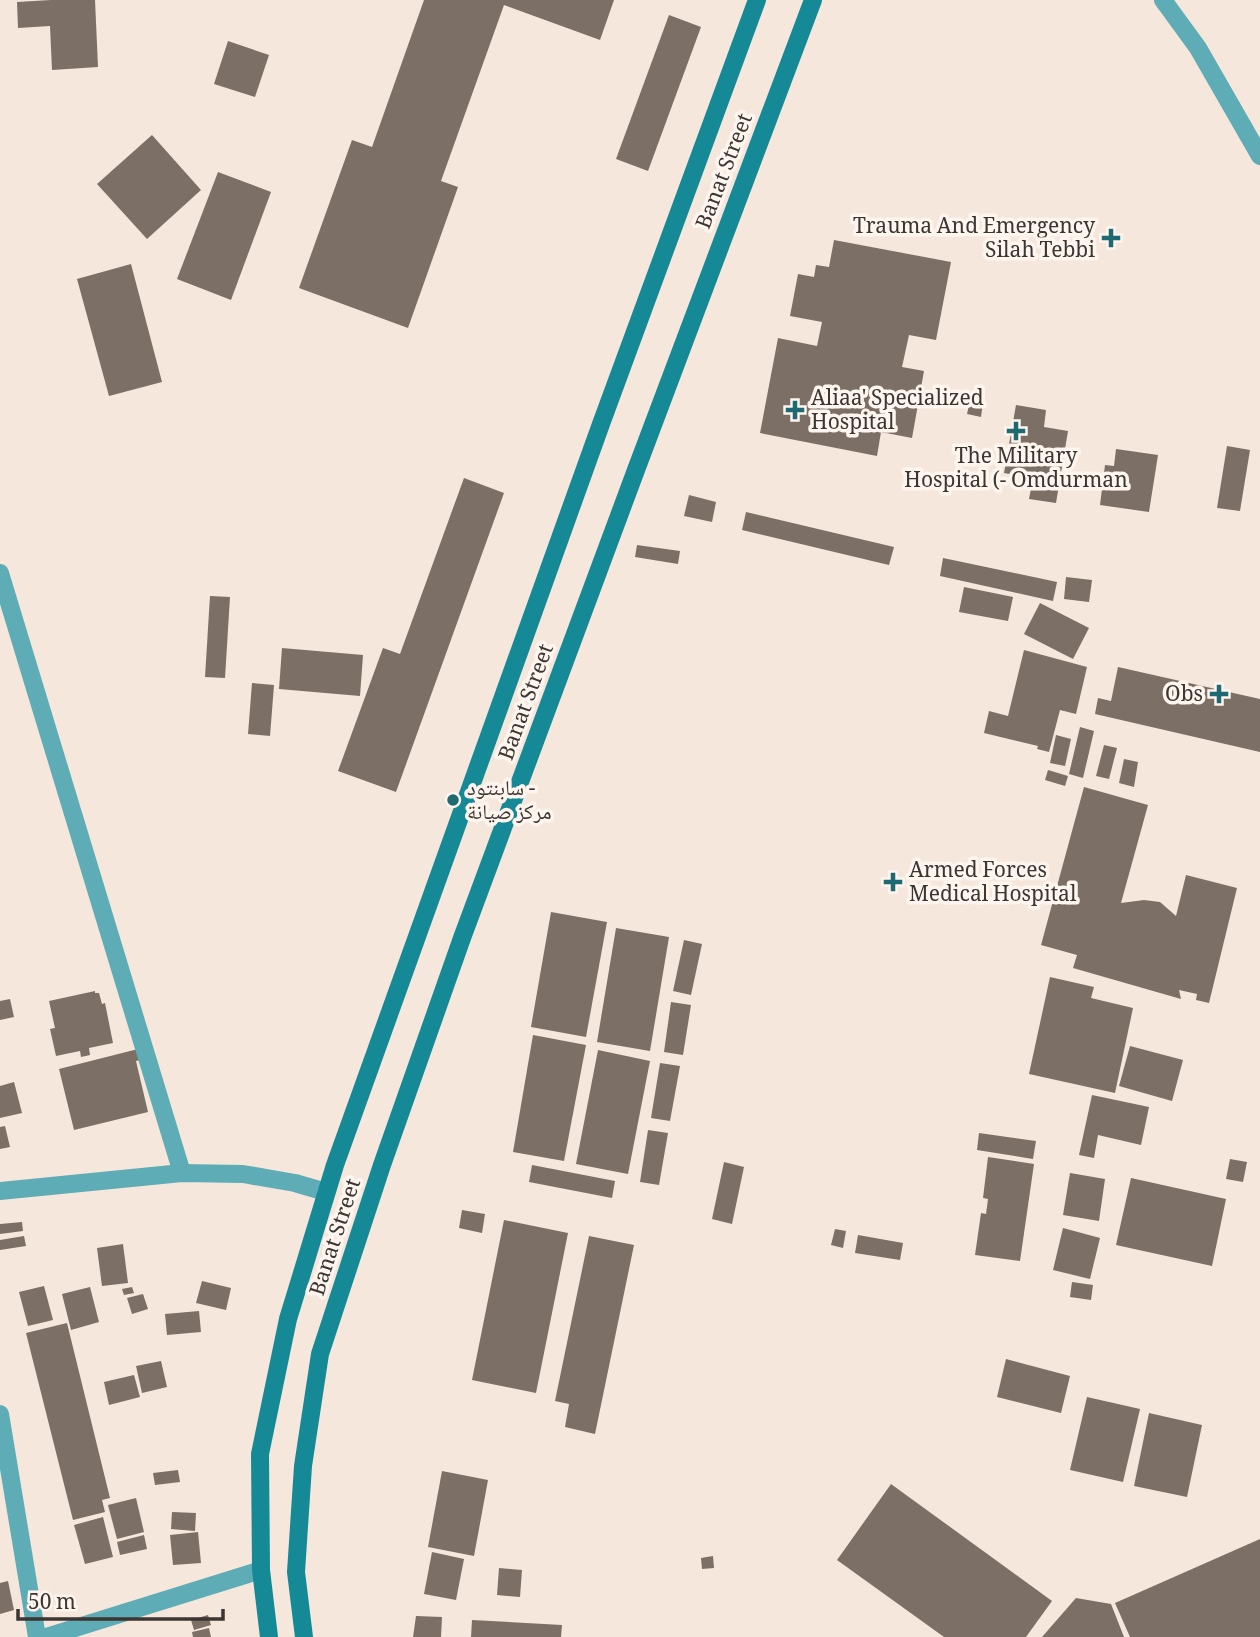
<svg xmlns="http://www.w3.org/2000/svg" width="1260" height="1637" viewBox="0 0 1260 1637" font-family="Georgia,'Noto Naskh Arabic',serif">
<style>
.building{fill:#7c6f65}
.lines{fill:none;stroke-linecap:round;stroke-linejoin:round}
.street{stroke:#5eacb6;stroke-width:18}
.secondary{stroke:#158996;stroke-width:18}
.poi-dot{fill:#1e6972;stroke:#fef5ef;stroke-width:2.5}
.labels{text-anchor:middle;stroke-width:7;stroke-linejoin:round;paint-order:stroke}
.street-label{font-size:21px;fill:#3c3632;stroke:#fef5ef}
.poi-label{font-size:21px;fill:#3c3632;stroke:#fef5ef;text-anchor:start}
</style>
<rect width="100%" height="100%" fill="#f6e7dc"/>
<g class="building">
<polygon points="51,0 95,0 98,67 52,70 50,26 18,28 17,2"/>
<polygon points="424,0 614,0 600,40 504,5 441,181 458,187 408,328 299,288 352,140 372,147"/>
<polygon points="669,15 701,27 648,171 616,159"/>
<polygon points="228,41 269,55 255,97 214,84"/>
<polygon points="152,135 201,190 147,239 97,184"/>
<polygon points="218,172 271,192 231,300 177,279"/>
<polygon points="834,240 951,262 936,340 909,335 902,367 924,371 912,438 881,432 877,456 760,433 778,338 817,346 822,322 790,316 798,274 814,277 816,265 829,267"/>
<polygon points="131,264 162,382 109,396 77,279"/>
<polygon points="970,401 983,403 981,417 967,414"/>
<polygon points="1016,405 1046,410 1044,427 1068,431 1056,503 1029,499 1033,478 1004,473"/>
<polygon points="1227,446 1250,450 1240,511 1217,508"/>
<polygon points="1116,449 1158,455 1149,512 1100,505 1105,465 1114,466"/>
<polygon points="464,478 504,493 396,792 338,771 383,648 400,654"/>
<polygon points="689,495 716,502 712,522 684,516"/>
<polygon points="746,512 894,547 889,565 742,530"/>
<polygon points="637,545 680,551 678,564 635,557"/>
<polygon points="943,558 1057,582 1053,601 940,576"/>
<polygon points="1066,577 1092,580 1089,602 1064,599"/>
<polygon points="964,587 1013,597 1008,621 959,612"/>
<polygon points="210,596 230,597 225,678 205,677"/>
<polygon points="1040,603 1089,628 1073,659 1024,634"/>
<polygon points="282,648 363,655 360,696 279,689"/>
<polygon points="1024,650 1087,667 1076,714 1060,710 1049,752 1037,749 1038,746 984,733 989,711 1008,716"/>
<polygon points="1118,667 1260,699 1260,752 1095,714 1098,698 1111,701"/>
<polygon points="252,683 274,685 270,736 248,734"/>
<polygon points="1080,727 1094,731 1083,778 1069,774"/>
<polygon points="1056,735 1071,739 1065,766 1050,763"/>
<polygon points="1104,745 1117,748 1109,779 1096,776"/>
<polygon points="1124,759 1138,762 1134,787 1119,783"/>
<polygon points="1048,770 1068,776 1065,786 1045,780"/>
<polygon points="1084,787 1148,805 1121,903 1144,900 1160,902 1176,916 1186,875 1237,888 1209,1003 1196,1000 1197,994 1179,990 1181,999 1073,968 1077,955 1041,945"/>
<polygon points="551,912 607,922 586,1037 531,1027"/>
<polygon points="616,928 669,937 650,1051 597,1042"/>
<polygon points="684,940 702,944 691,995 673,991"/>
<polygon points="1050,977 1094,987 1091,998 1133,1008 1115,1093 1029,1074"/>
<polygon points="95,991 95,993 99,993 102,1004 105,1003 113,1043 89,1048 90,1055 81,1057 80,1051 56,1056 50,1029 55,1028 49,1001"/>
<polygon points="10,999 14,1017 0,1020 0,1001"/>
<polygon points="671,1002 691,1005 683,1055 664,1052"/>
<polygon points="533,1035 586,1045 564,1161 513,1152"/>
<polygon points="1130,1046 1183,1060 1172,1101 1119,1086"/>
<polygon points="138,1049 141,1060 136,1061 148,1112 74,1130 59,1069"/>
<polygon points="598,1050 650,1061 628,1174 576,1164"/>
<polygon points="660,1063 680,1066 670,1121 651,1118"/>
<polygon points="14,1082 22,1113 0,1118 0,1086"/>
<polygon points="1092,1095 1149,1107 1141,1145 1098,1135 1094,1158 1079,1155"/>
<polygon points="5,1126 10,1147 0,1149 0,1127"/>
<polygon points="648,1130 668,1133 659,1185 640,1182"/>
<polygon points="979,1133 1036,1141 1033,1159 977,1150"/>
<polygon points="988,1157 1034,1164 1020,1261 975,1255 981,1213 986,1214 988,1199 983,1198"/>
<polygon points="1230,1159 1247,1162 1243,1182 1226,1179"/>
<polygon points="724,1162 744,1167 732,1224 712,1219"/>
<polygon points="532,1165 615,1181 612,1198 529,1182"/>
<polygon points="1070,1173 1105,1179 1099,1221 1063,1215"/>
<polygon points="1131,1178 1226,1199 1212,1266 1116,1245"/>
<polygon points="462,1210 485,1214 482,1233 459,1228"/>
<polygon points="504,1220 568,1233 536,1393 472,1380"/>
<polygon points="22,1222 23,1231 0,1234 0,1224"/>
<polygon points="1063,1228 1100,1238 1090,1279 1053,1270"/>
<polygon points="835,1229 846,1231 843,1248 831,1245"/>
<polygon points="858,1235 903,1243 900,1260 855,1253"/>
<polygon points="24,1236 26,1246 0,1250 0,1240"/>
<polygon points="589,1236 634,1245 595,1434 565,1427 569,1404 555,1401"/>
<polygon points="123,1244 128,1283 102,1286 97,1248"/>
<polygon points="202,1281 231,1288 226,1310 196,1303"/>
<polygon points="1072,1282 1093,1285 1091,1300 1070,1297"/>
<polygon points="44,1286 53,1320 28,1326 19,1292"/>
<polygon points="90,1287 99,1322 71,1330 62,1294"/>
<polygon points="132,1287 134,1293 124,1295 122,1289"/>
<polygon points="143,1294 148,1309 132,1314 127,1298"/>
<polygon points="199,1311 201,1332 167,1335 165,1314"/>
<polygon points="67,1323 110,1498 102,1500 105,1512 73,1520 26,1333"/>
<polygon points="1006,1359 1070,1376 1061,1413 997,1397"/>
<polygon points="161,1361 167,1387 142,1393 136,1366"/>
<polygon points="134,1375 140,1397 109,1405 104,1382"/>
<polygon points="1087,1397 1140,1409 1123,1482 1070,1470"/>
<polygon points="1149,1413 1202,1425 1187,1497 1134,1486"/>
<polygon points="178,1470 180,1482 155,1485 153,1473"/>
<polygon points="442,1471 488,1480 474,1556 428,1547"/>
<polygon points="891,1484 1052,1601 1026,1637 944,1637 837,1560"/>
<polygon points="136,1498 144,1532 117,1539 108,1505"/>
<polygon points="172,1512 196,1513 195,1531 171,1529"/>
<polygon points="103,1517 113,1557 85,1564 74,1525"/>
<polygon points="198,1532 201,1563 173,1565 170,1535"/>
<polygon points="144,1535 147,1549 120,1555 117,1542"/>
<polygon points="1260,1539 1260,1637 1130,1637 1115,1603"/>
<polygon points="432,1552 464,1559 456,1600 424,1594"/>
<polygon points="713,1556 714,1568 702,1569 701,1558"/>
<polygon points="499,1568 522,1570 520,1597 497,1595"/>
<polygon points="8,1581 14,1610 0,1614 0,1583"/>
<polygon points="1076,1598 1111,1604 1124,1637 1042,1637"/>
<polygon points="208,1615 211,1625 194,1630 191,1620"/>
<polygon points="416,1616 442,1617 441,1637 413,1637"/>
<polygon points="472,1620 562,1625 561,1637 471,1637"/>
<polygon points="209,1628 211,1637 193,1637 192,1632"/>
</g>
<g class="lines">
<g class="street">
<polyline points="1163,0 1198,48 1260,156"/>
<polyline points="0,573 182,1173"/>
<polyline points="0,1191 182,1173 243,1174 295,1183 326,1192"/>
<polyline points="0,1414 37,1637"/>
<polyline points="46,1637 261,1570"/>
</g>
<g class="secondary">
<polyline points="269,1637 261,1570 260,1454 288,1319 335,1165 601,424 757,0"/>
<polyline points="304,1637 296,1572 303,1466 320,1354 382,1165 462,938 636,470 813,0"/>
</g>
</g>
<g class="poi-dot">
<path d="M1107.5 227.5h7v7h7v7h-7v7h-7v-7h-7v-7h7z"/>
<path d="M791.5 399.5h7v7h7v7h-7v7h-7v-7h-7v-7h7z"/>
<path d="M1012.5 420.5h7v7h7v7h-7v7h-7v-7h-7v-7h7z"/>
<path d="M1215.5 683.5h7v7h7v7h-7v7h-7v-7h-7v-7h7z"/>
<circle cx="453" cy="800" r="7"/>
<path d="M889.5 871.5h7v7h7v7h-7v7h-7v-7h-7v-7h7z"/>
</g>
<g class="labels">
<g class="street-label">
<text transform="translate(724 171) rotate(-69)" y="7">Banat Street</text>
<text transform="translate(526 702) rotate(-70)" y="7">Banat Street</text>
<text transform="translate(335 1237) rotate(-72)" y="7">Banat Street</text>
</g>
<g class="poi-label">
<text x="1095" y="233" text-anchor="end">Trauma And Emergency<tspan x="1095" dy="24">Silah Tebbi</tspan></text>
<text x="811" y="405">Aliaa' Specialized<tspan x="811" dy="24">Hospital</tspan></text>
<text x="1016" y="463" text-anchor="middle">The Military<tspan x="1016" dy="24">Hospital (- Omdurman</tspan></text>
<text x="1203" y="701" text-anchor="end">Obs</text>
<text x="467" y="795">سابنتود -<tspan x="467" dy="24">مركز صيانة</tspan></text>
<text x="909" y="877">Armed Forces<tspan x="909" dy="24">Medical Hospital</tspan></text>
</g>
</g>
<path d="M18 1609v10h205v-10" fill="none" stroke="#3c3632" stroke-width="3.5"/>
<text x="28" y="1609" font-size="21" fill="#3c3632" stroke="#fef5ef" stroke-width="5" paint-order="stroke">50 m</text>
</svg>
